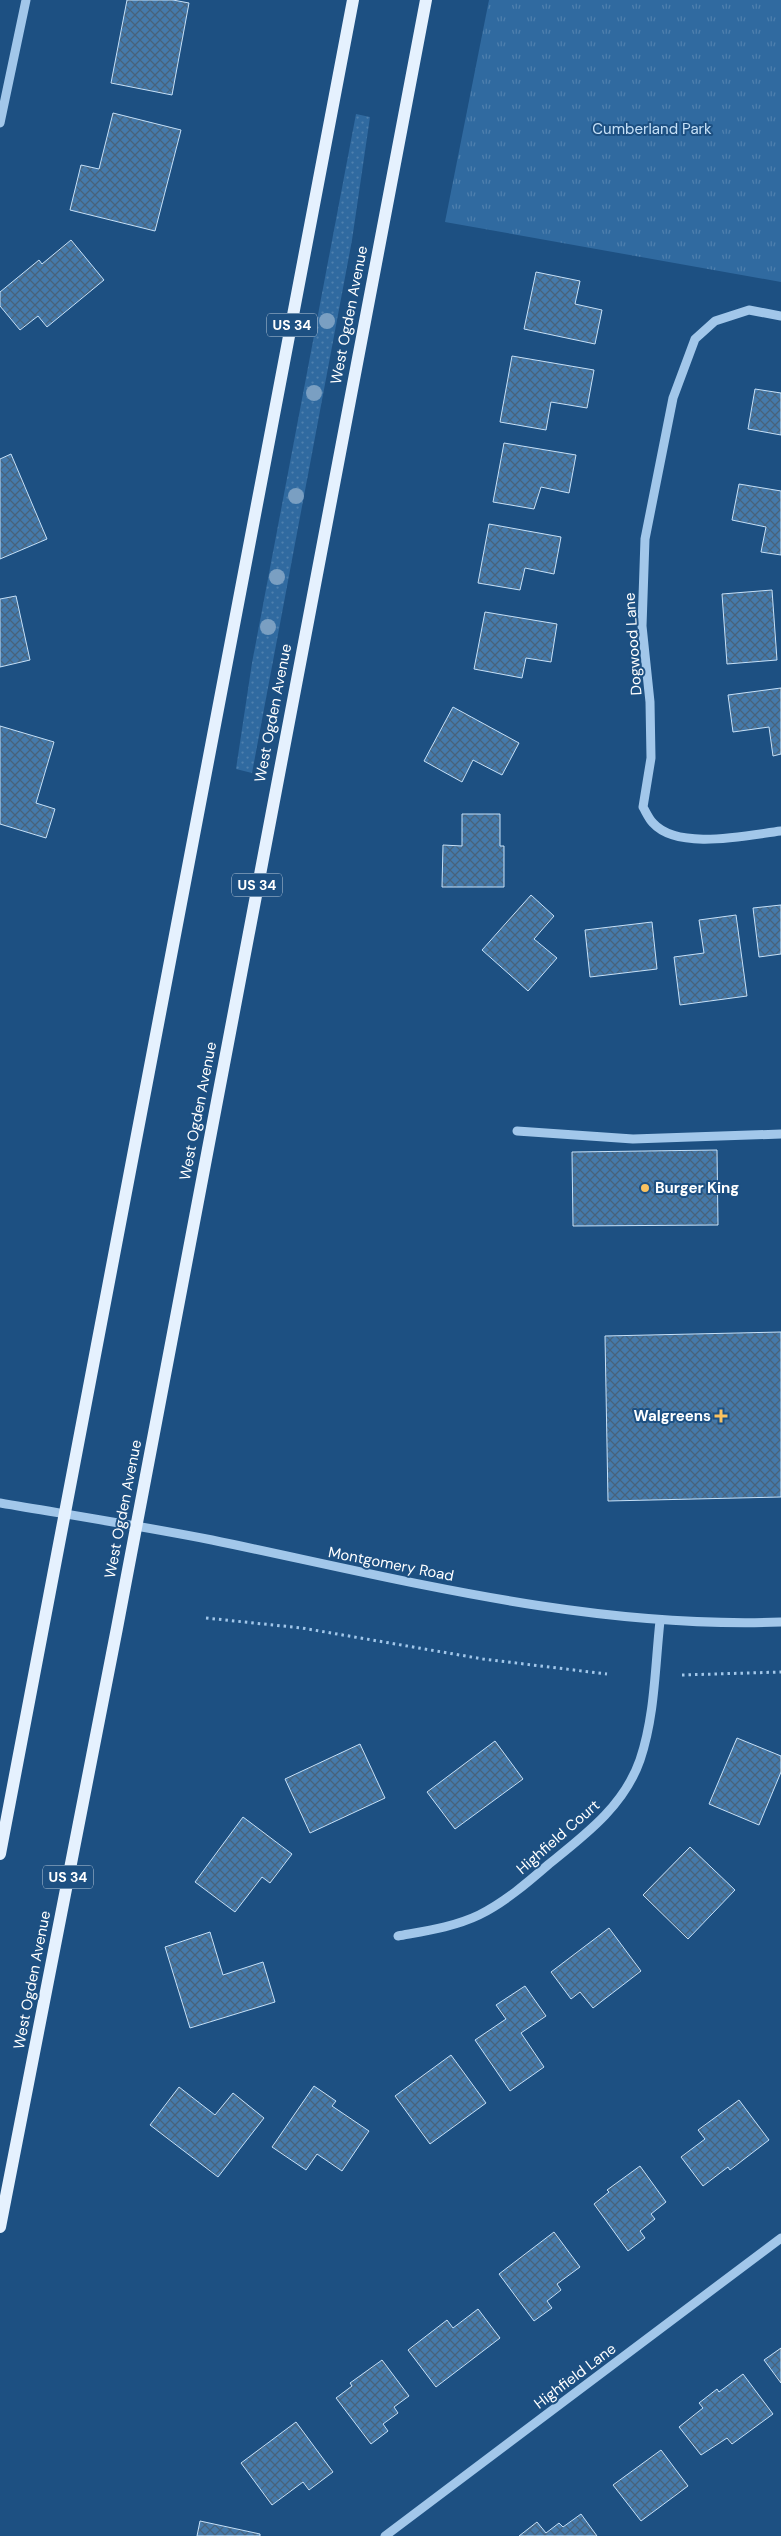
<svg xmlns="http://www.w3.org/2000/svg" width="781" height="2536" viewBox="0 0 781 2536" font-family="'DM Sans',sans-serif">
<style>
.grass{fill:url(#grass-dots)}
.park{fill:url(#park-tufts)}
.building{fill:url(#building-cross-hatch);stroke:#c6e0f7}
.lines{fill:none;stroke-linecap:round;stroke-linejoin:round}
.path{stroke:#a2c7ea;stroke-width:3;stroke-dasharray:2.5 4;stroke-linecap:butt}
.minor{stroke:#a2c7ea;stroke-width:9}
.major{stroke:#e5f1fe;stroke-width:12}
.tree{fill:#7a9fc2}
.poi-dot{fill:#fac260;stroke:#1d5082;stroke-width:2}
.labels{text-anchor:middle;stroke-width:4;stroke-linejoin:round;paint-order:stroke}
.shield{fill:#1d5082;stroke:#bbcada;stroke-width:1}
.shield-label{font-size:14px;font-weight:bold;fill:#fff}
.park-label{font-size:15px;fill:#c6e0f7;stroke:#1d5082}
.street-label{font-size:15px;fill:#fff;stroke:#1d5082}
.poi-label{font-size:15px;font-weight:bold;fill:#fff;stroke:#1d5082;text-anchor:start}
</style>
<defs>
<pattern id="grass-dots" width="8" height="8" patternUnits="userSpaceOnUse" patternTransform="scale(1.25)"><rect width="8" height="8" fill="#306aa0"/><path d="M2 2h.1M6 6h.1" fill="none" stroke="#4f80ae" stroke-width="1.8" stroke-linecap="round"/></pattern>
<pattern id="park-tufts" width="24" height="20" patternUnits="userSpaceOnUse" patternTransform="scale(1.25)"><rect width="24" height="20" fill="#306aa0"/><path d="M3 7l-1-3M5 7V3M7 7l1-3M15 17l-1-3M17 17v-4M19 17l1-3" fill="none" stroke="#4f80ae"/></pattern>
<pattern id="building-cross-hatch" width="8" height="8" patternUnits="userSpaceOnUse" patternTransform="scale(1.25)"><rect width="8" height="8" fill="#457aab"/><path d="M0 0l8 8M0 8l8-8" fill="none" stroke="#48637c"/></pattern>
</defs>
<rect width="100%" height="100%" fill="#1d5082"/>
<polygon class="grass" points="356,114 370,117 352,240 252,773 236,769 252,663"/>
<polygon class="park" points="489,0 781,0 781,282 445,222"/>
<g class="building">
<polygon points="127,0 173,0 189,3 172,95 111,83"/>
<polygon points="113,113 181,130 155,231 70,210 81,165 99,169"/>
<polygon points="71,240 104,280 47,327 38,316 20,330 0,306 0,292 39,260 42,264"/>
<polygon points="536,272 580,281 575,304 602,310 595,344 524,329"/>
<polygon points="512,356 594,370 587,408 551,402 546,430 500,422"/>
<polygon points="755,389 781,393 781,435 748,429"/>
<polygon points="504,443 576,455 569,493 541,487 534,509 493,502"/>
<polygon points="11,454 47,539 0,559 0,459"/>
<polygon points="739,484 781,491 781,555 761,552 766,527 732,520"/>
<polygon points="489,524 561,537 554,574 525,568 520,590 478,583"/>
<polygon points="772,590 777,660 727,664 722,594"/>
<polygon points="16,596 30,660 0,667 0,599"/>
<polygon points="485,612 557,624 551,662 526,658 522,678 474,669"/>
<polygon points="781,688 781,754 773,756 769,727 733,732 728,695"/>
<polygon points="453,707 519,743 502,775 473,760 462,782 424,761"/>
<polygon points="0,726 54,742 36,803 55,809 46,838 0,824"/>
<polygon points="462,814 500,814 500,846 504,846 504,887 442,887 443,845 462,846"/>
<polygon points="531,895 554,916 534,939 557,958 528,991 482,950"/>
<polygon points="781,905 781,954 759,957 753,908"/>
<polygon points="736,915 747,996 680,1005 674,957 704,953 699,920"/>
<polygon points="652,922 657,969 590,977 585,930"/>
<polygon points="717,1150 718,1225 573,1226 572,1152"/>
<polygon points="781,1332 781,1497 608,1501 605,1336"/>
<polygon points="737,1738 781,1756 781,1772 759,1825 709,1804"/>
<polygon points="495,1741 523,1779 455,1829 427,1792"/>
<polygon points="360,1744 385,1798 310,1833 285,1779"/>
<polygon points="243,1817 292,1854 270,1883 262,1877 235,1912 195,1882"/>
<polygon points="690,1847 735,1890 688,1939 643,1895"/>
<polygon points="609,1928 641,1971 593,2008 580,1992 571,1999 551,1972"/>
<polygon points="210,1932 223,1975 263,1962 275,2002 190,2028 165,1947"/>
<polygon points="525,1986 546,2016 521,2033 544,2067 510,2091 475,2040 506,2019 496,2005"/>
<polygon points="451,2055 486,2103 430,2144 395,2096"/>
<polygon points="314,2086 336,2101 332,2106 369,2131 342,2171 317,2154 306,2170 272,2147"/>
<polygon points="179,2087 215,2115 233,2093 264,2118 218,2177 150,2125"/>
<polygon points="739,2100 769,2140 730,2170 728,2167 703,2186 681,2157 705,2139 698,2130"/>
<polygon points="640,2166 666,2202 651,2214 655,2219 640,2231 645,2238 628,2251 594,2204 609,2192 607,2190"/>
<polygon points="554,2232 580,2267 557,2284 561,2290 547,2301 552,2308 534,2321 499,2274"/>
<polygon points="478,2309 500,2338 436,2387 408,2350 447,2320 453,2328"/>
<polygon points="781,2348 781,2383 764,2360"/>
<polygon points="382,2360 409,2396 394,2407 398,2413 383,2424 388,2431 371,2444 336,2398 352,2386 350,2383"/>
<polygon points="743,2374 773,2414 732,2444 727,2438 701,2455 679,2427 703,2408 699,2403 717,2389 719,2392"/>
<polygon points="296,2422 333,2472 309,2490 303,2482 272,2505 241,2463"/>
<polygon points="661,2450 688,2486 641,2521 613,2485"/>
<polygon points="581,2514 597,2536 519,2536 537,2522 546,2533 559,2523 563,2527"/>
<polygon points="200,2521 260,2534 260,2536 197,2536"/>
</g>
<g class="lines">
<g class="path">
<polyline points="206,1618 302,1628 483,1659 607,1674"/>
<polyline points="682,1675 781,1672"/>
</g>
<g class="minor">
<polyline points="0,123 26,0"/>
<path d="M 781,316 L 749,310 L 715,321 L 695,339 L 673,398 L 645,539 L 642,626 L 650,702 L 651,758 L 643,807 C 646,812 649,819 653,823 C 678,851 748,835 781,831"/>
<polyline points="517,1131 633,1139 781,1134"/>
<path d="M 0,1503 C 70,1515 141,1526 212,1540 C 400,1579 587,1629 781,1622"/>
<path d="M 398,1936 C 425,1931 454,1927 479,1915 C 505,1902 527,1883 549,1864 C 585,1835 624,1806 640,1760 C 655,1716 655,1666 660,1621"/>
<polyline points="385,2536 781,2238"/>
</g>
<g class="major">
<polyline points="0,1854 353,0"/>
<polyline points="0,2227 117,1628 426,0"/>
</g>
</g>
<g class="tree">
<circle cx="327" cy="321" r="8"/>
<circle cx="314" cy="393" r="8"/>
<circle cx="296" cy="496" r="8"/>
<circle cx="277" cy="577" r="8"/>
<circle cx="268" cy="627" r="8"/>
</g>
<g class="poi-dot">
<circle cx="645" cy="1188" r="5"/>
<path d="M718.5 1408.5h5v5h5v5h-5v5h-5v-5h-5v-5h5z"/>
</g>
<g class="labels">
<g class="shield">
<rect x="267" y="313.5" width="50" height="23" rx="4"/>
<rect x="232" y="873.5" width="50" height="23" rx="4"/>
<rect x="43" y="1865.5" width="50" height="23" rx="4"/>
</g>
<g class="shield-label">
<text x="292" y="330">US 34</text>
<text x="257" y="890">US 34</text>
<text x="68" y="1882">US 34</text>
</g>
<g class="park-label">
<text x="652" y="134">Cumberland Park</text>
</g>
<g class="street-label">
<text transform="translate(349 315) rotate(-79)" y="5">West Ogden Avenue</text>
<text transform="translate(633 644) rotate(-94)" y="5">Dogwood Lane</text>
<text transform="translate(273 713) rotate(-79)" y="5">West Ogden Avenue</text>
<text transform="translate(198 1111) rotate(-79)" y="5">West Ogden Avenue</text>
<text transform="translate(123 1509) rotate(-79)" y="5">West Ogden Avenue</text>
<text transform="translate(391 1564) rotate(11)" y="5">Montgomery Road</text>
<text transform="translate(558 1837) rotate(-41)" y="5">Highfield Court</text>
<text transform="translate(32 1980) rotate(-79)" y="5">West Ogden Avenue</text>
<text transform="translate(575 2376) rotate(-37)" y="5">Highfield Lane</text>
</g>
<g class="poi-label">
<text x="655" y="1193">Burger King</text>
<text x="711" y="1421" text-anchor="end">Walgreens</text>
</g>
</g>
</svg>
